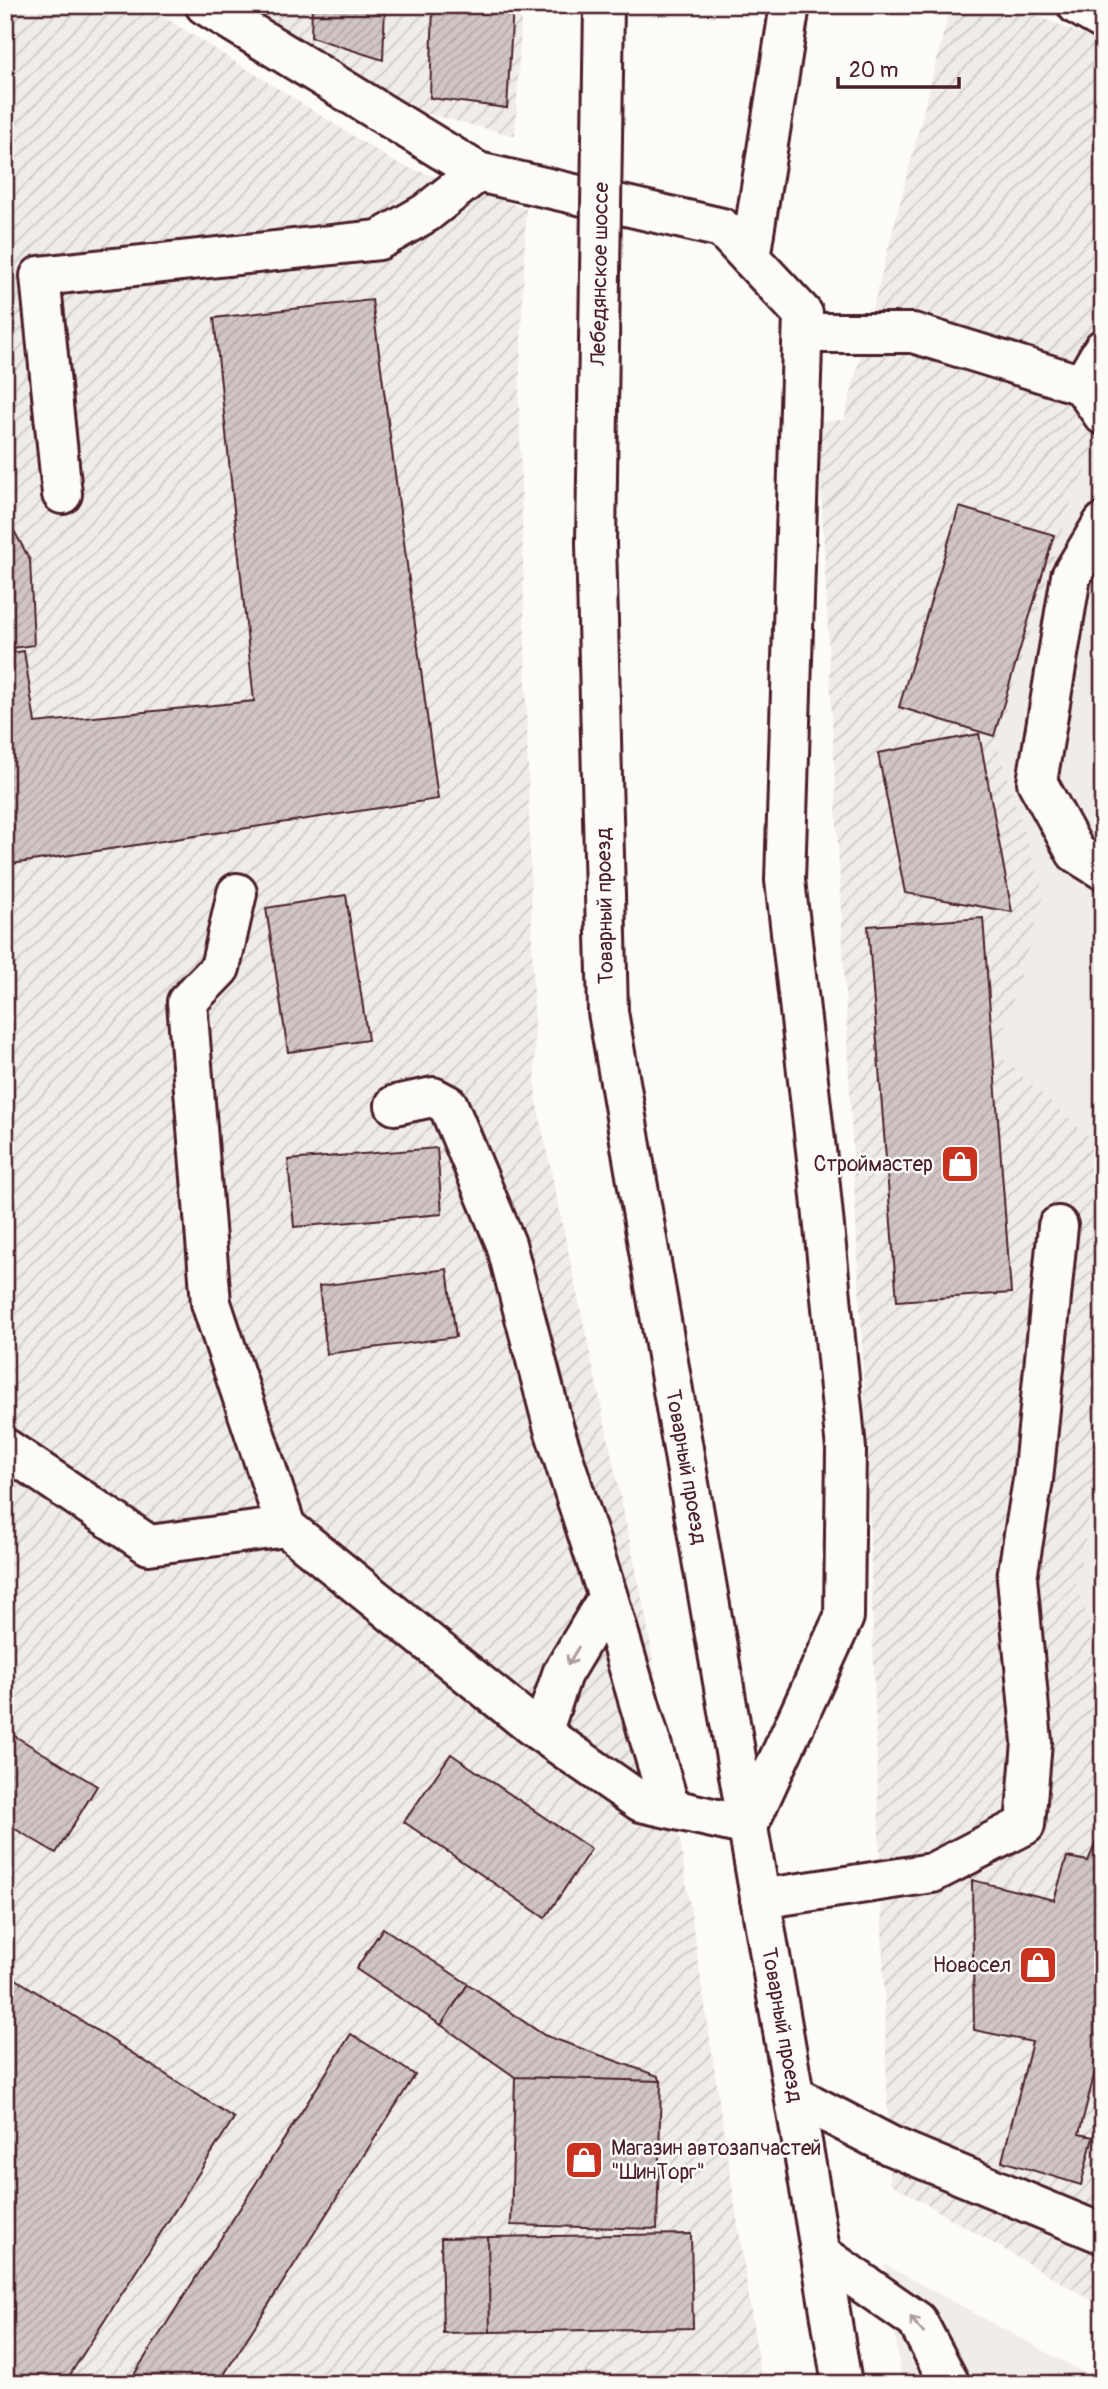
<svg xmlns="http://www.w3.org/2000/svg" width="1108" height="2389" viewBox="0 0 1108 2389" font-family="Pangolin,sans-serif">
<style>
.built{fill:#f0ece8}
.industrial{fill:url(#industrial-furrows)}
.building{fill:url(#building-hatch);stroke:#4a1f2b;stroke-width:2}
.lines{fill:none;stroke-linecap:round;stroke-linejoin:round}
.minor-casing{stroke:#4a1f2b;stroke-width:44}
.major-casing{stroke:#4a1f2b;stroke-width:44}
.minor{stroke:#fdfcf7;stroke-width:38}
.major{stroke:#fdfcf7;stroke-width:38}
.major-bridge-casing{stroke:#4a1f2b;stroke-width:44;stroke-linecap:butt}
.major-bridge{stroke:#fdfcf7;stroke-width:38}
.oneway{stroke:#ac999b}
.labels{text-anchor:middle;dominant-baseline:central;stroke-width:5;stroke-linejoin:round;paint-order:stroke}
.street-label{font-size:21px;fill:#4a1f2b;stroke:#fdfcf7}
.poi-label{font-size:21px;fill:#4a1f2b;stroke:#fdfcf7;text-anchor:end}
</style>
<defs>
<pattern id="industrial-furrows" width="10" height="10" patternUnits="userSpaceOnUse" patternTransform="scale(1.75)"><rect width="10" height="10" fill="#f0ece8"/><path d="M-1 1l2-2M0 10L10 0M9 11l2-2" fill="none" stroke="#cfcac7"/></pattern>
<pattern id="building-hatch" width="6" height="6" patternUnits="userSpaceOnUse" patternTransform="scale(1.75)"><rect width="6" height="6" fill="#d0c5c4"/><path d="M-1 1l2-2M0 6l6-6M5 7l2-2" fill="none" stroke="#b4a9a9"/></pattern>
</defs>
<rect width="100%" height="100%" fill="#fdfcf7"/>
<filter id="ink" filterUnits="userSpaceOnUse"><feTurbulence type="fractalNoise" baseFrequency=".0143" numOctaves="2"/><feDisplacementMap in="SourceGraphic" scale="14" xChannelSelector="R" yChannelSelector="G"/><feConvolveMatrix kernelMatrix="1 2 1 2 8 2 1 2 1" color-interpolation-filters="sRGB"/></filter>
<g filter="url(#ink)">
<path class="built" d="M1103,436v713l-106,-96 47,-158 -48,-155 76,-240z
M1103,1445v223l-26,-86z
M885,2265l218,118v1h-201z"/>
<path class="industrial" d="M5,5h140l251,158 130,46 -7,188 17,703 111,522 115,762h-757z
M245,5h277l-7,131 -98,-25z
M951,5h60l92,38v393l-31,64 -76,240 48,155 -47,158 106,96v296l-26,137 26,86v639l-213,-124 -22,-708 -50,-1053 26,-2z"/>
<path class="building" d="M312,5h73l-2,55 -72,-23z
M433,5h80l-6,103 -77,-10z
M372,300l66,499 -433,66v-211l19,-3 11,72 219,-22 -40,-383z
M5,461l7,66 18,33 4,85 -29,4z
M959,507l95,28 -60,201 -95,-29z
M979,734l33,178 -107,-19 -27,-140z
M346,895l22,145 -80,12 -22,-144z
M983,918l28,375 -114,8 -29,-375z
M437,1148l5,66 -148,13 -6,-67z
M447,1269l9,68 -129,17 -8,-68z
M5,1730l92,56 -41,67 -51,-30z
M451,1754l140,95 -46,69 -141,-96z
M1103,1827v226h-3l-21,81 14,3 -12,48 -79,-24 30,-119 -58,-12 -2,-150 82,20 13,-43 21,4z
M383,1928l85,56 -27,41 -85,-56z
M5,1972l229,146 -170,266h-59z
M468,1984l76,51 114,41 3,5 -146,-4 -74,-52z
M351,2034l64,41 -197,309h-90z
M515,2077l146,4 -4,148 -146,-4z
M691,2234l2,94 -203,4 -2,-95z
M488,2237l2,95 -47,1 -2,-95z"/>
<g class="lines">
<defs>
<path id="minor" d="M1077,5l26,15
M750,258l40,-253
M803,333h110l169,52 21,-36
M1082,385l21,30
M62,494l-22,-218 339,-36 47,-27 52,-41
M1103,523l-32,53 -34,206 39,71 27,17
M237,893l-17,75 -33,34 24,301 75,224
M395,1105l38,-8 15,8 58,139 48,185 54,168 62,211
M5,1448l144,97 137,-18 246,199 109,76 107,24 96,-209 2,-168 -27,-273 -34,-296 18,-566 -81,-86 -244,-56 -273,-167
M542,1733l20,-59 46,-77
M760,1899l172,-26 93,-48 7,-83 -15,-164 16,-98 25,-254
M795,2096l96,50 212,88
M821,2254l96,67 33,63"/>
<path id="major" d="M596,543l12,469 198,1153 36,219"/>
</defs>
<use href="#minor" class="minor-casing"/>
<use href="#major" class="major-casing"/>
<use href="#minor" class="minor"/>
<use href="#major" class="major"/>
<defs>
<path id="major-bridge" d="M596,543l8,-538"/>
</defs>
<use href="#major-bridge" class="major-bridge-casing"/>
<use href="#major-bridge" class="major-bridge"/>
</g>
<defs><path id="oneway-shaft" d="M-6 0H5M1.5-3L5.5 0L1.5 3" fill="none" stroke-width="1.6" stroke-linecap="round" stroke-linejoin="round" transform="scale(1.75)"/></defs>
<g class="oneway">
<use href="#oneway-shaft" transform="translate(573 1656) rotate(121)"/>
<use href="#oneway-shaft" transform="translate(917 2325) rotate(-129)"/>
</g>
</g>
<defs>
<symbol id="shop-square" viewBox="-11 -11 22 22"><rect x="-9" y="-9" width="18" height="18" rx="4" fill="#c8321e" stroke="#fdfcf7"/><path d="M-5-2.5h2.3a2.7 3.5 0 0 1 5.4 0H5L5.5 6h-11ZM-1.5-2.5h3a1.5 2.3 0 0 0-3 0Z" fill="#fff"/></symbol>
</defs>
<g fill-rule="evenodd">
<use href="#shop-square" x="938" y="1142" width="44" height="44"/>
<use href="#shop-square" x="1016" y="1943" width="44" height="44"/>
<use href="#shop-square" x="562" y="2138" width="44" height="44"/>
</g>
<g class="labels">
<g class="street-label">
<text transform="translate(600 274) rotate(-89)">Лебедянское шоссе</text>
<text transform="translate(605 906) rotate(-91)">Товарный проезд</text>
<text transform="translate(686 1467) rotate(80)">Товарный проезд</text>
<text transform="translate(782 2025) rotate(80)">Товарный проезд</text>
</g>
<g class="poi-label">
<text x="933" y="1164">Строймастер</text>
<text x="1011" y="1965">Новосел</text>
<text x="611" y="2148" text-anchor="start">Магазин автозапчастей<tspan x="611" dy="24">"ШинТорг"</tspan></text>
</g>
</g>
<rect width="1108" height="2389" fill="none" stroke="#fdfcf7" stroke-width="28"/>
<rect x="14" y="14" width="1080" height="2361" fill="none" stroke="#4a1f2b" stroke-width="2.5" filter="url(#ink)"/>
<path d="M838 77v10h121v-10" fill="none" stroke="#4a1f2b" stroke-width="3.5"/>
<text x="849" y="77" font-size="21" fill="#4a1f2b" stroke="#fdfcf7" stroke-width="5" paint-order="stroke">20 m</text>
</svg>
